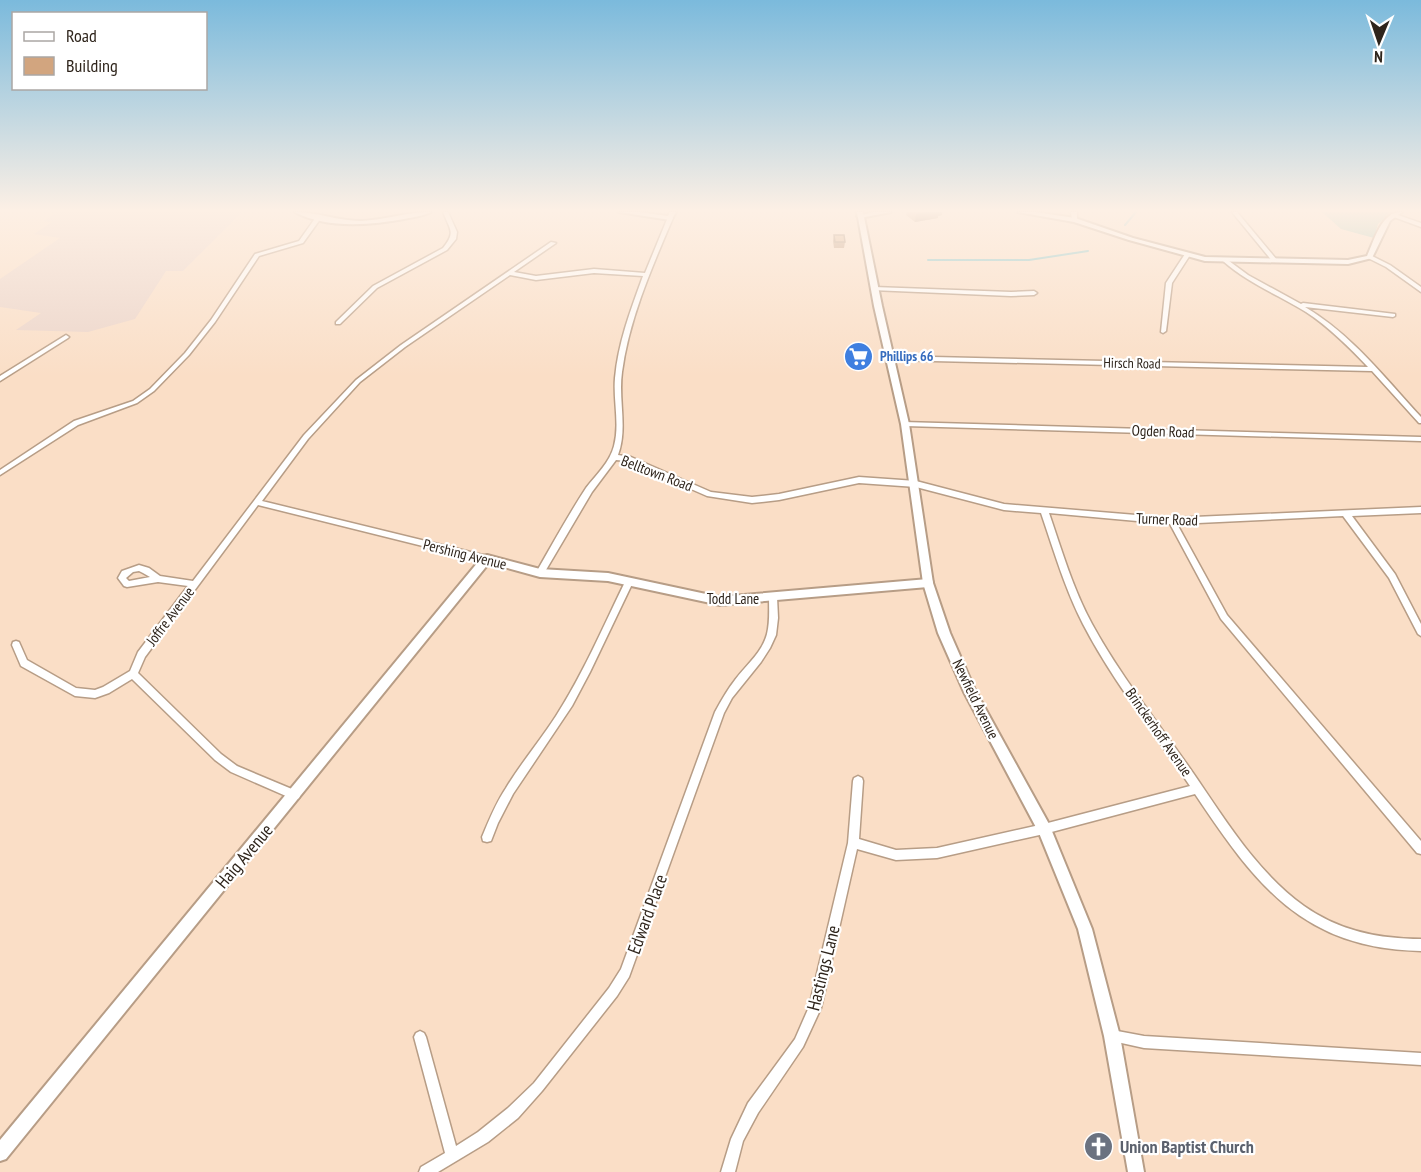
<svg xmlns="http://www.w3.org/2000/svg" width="1421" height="1172" viewBox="0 0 1421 1172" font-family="'PT Sans Narrow',sans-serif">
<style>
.education{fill:#ebd4c9}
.green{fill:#a3c9b7}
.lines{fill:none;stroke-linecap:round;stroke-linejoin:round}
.stream{stroke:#79c3c9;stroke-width:2}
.minor-casing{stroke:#b79d86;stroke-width:3}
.tertiary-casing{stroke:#b79d86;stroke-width:4}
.secondary-casing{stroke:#b79d86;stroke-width:4}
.minor{fill:#fff;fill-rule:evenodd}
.tertiary{fill:#fff;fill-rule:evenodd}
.secondary{fill:#fff;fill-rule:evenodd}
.wall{fill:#b58e6d}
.shaded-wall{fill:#937459}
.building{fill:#d2a57f;stroke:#937459;stroke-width:1.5}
.labels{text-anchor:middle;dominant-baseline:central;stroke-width:4.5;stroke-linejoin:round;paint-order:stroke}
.far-shop-label{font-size:14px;font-weight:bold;fill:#366cbe;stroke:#fff;text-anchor:start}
.far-street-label{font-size:14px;fill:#2e241b;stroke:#fff}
.street-label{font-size:15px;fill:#2e241b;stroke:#fff}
.near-street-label{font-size:18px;fill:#2e241b;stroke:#fff}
.near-worship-label{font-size:18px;font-weight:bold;fill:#5b616d;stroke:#fff;text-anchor:start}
</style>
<rect width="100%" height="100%" fill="#fadec6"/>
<path class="education" d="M58,212h184l-59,59h-17l-31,48 -47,13 -72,-2 25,-17 -41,-6v-28l60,-41 -26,-4 18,-12 -8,-1z"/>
<path class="green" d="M1322,212h70l-14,12 -4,14 -33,-9z"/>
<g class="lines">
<path class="stream" d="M1125,225l11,-13
M928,260h101l59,-9"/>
<defs>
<path id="minor" d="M443,212h5l9,20 -1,7 -9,11 -70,38 -37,36h-4v-2l37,-36 70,-38c13,-16 7,-18 0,-36z
M1071,212h6v9l-5,-1z
M1232,212h5l40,48v2h-4z
M1391,214h4l26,9v4l-30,-11z
M316,217l5,1 -18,25 -44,13 -44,66 -26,33 -35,36 -17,12 -59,22 -78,50v-5l74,-49 59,-20 17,-12 35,-36 26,-33 44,-66 44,-13z
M668,217l5,1c-21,49 -44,101 -51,154 -4,28 6,56 -4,83l13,2 80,35 41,5 27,-3 80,-17 57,4 88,23 168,14 249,-11v6l-69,3 43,58 26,50v12l-3,-2 -29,-56 -46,-62 -166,8 50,91 194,226v13l-4,-1 -196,-234 -51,-95 -121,-11c13,38 24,76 43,111 31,57 74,108 110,162 29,43 59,89 102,120 35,25 76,33 117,33v12c-118,-2 -166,-67 -226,-157l-151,40 -107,24 -41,2 -39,-11 -36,159 -18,39 -45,66 -15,28 -8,31h-14l10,-33 17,-36 47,-64 14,-32 39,-164 5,-62 1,-3 4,-2 4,2 1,3 -4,58 37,11 41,-2 107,-24 146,-38c-36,-54 -77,-104 -107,-162 -18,-35 -29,-73 -42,-111l-37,-3 -88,-23 -57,-4 -80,17 -27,3 -45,-7 -80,-35 -11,-1 -24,32 -49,83h-6l-1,-2 1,-2c16,-28 32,-57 49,-83 10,-13 24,-26 28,-42 6,-22 -1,-46 1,-68 3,-35 16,-69 28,-102l-49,-3 -58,7 -26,-5 -105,72 -45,35 -52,57 -46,62 225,55 3,1 1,2 -1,2 -3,1 -229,-57 -113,152 -7,16 83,81 16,12 62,26 1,3 -1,3 -4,2 -64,-28 -16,-12 -83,-81 -23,14 -14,5 -20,-2 -54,-30 -9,-21 1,-3 3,-1 3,1 8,18 49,28 19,2 8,-3 27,-16 8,-19 50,-66 -30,-4 -31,5 -3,-1 -6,-8 4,-7 17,-6 10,3 11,8 33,5 111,-146 52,-55 45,-35 150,-103 5,1 -42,29 22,4 58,-7 51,4zM139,571l4,2 7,4 -21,4 -3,-3 7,-6z
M1185,254l5,1 -18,28 -6,48 -3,2 -2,-1 5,-49z
M1370,255l20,10 31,22v5l-35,-25 -18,-9 -1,-1z
M1225,258l23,17 53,29 2,-1 92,11v2l-2,1 -88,-10c46,27 80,71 116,110v6h-2l-47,-52 -481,-11 -3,-2 3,-2 477,11c-19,-20 -39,-40 -62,-55 -28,-17 -58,-29 -83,-51v-2z
M874,287l137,5 23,-1 3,2 -3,2 -23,1 -139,-6v-2z
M66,335l3,2 -1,1 -68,43v-5z
M903,422l518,15v4l-516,-15h-2z
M629,579l3,1 1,2 -43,90 -18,34 -59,88 -15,29 -7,18 -4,1 -4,-1 -1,-4c7,-17 14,-34 24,-49 15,-25 34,-47 50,-72 27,-42 47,-89 69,-134l1,-2z
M773,594l3,1 1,2 1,21 -2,17 -6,13 -9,14 -29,36 -8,15 -95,264 -12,19 -75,95 -24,27 -30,24 -50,30h-19l2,-5 24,-14 -31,-116 2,-4 4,-2 4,2 2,4 30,109 22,-14 30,-24 26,-25 75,-95 12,-19 94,-257c6,-11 12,-22 20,-32 11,-15 27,-27 32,-46 3,-12 2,-25 2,-37l1,-2z
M1112,1030l32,6 277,17v12l-277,-17 -36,-8 -2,-4 2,-4z"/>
<path id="tertiary" d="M295,212c22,0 43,9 66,9 23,-1 46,-9 70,-9 -8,4 -18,5 -27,7 -33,6 -78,10 -109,-7z
M619,212h20l29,4 2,-4h6l-4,7 -2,1z
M874,212h17l-31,6 -3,-2z
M1018,212h17l40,6 58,20 72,19 143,3 19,-4c8,-17 14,-44 35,-44l-12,9 -18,37 -24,6 -143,-3 -76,-21 -55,-18z
M487,555l53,14 68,4 112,24 208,-18 4,1 1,3 -1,3 -4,1 -208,18 -112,-24 -68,-4 -51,-14 -483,596 -6,2v-21l483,-584z"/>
<path id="secondary" d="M857,212h6l19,94 27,118 24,159 17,50 25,57 74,134 43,105 28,107 24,136h-16l-24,-136 -26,-107 -39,-96 -75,-141 -26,-59 -15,-50 -22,-159 -27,-118z"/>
</defs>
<use href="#minor" class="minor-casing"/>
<use href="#tertiary" class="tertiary-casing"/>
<use href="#secondary" class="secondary-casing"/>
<use href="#minor" class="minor"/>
<use href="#tertiary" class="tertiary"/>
<use href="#secondary" class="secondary"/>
</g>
<path class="wall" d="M907,212h35v3l-4,1v2l-23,4 -9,-7z
M834,235l11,7 -1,6h-10l-1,-7z"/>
<path class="shaded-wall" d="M925,212h17v3l-4,1v2l-23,4 1,-8z"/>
<path class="building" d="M834,235h10l1,7h-10z"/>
<linearGradient id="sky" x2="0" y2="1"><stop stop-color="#7bbadc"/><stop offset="0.56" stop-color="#fdf0e5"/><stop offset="1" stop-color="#fdf0e5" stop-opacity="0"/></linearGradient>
<rect width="1421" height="376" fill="url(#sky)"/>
<defs>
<symbol id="supermarket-disc" viewBox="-11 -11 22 22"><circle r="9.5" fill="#3f7fe0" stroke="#fff"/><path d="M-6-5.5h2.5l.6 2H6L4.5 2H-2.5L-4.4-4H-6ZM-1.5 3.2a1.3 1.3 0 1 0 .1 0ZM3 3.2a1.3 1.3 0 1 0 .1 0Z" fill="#fff"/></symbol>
<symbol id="church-disc" viewBox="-11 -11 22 22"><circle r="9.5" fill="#6b7280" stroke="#fff"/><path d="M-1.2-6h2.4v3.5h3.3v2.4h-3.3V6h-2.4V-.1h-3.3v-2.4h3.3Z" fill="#fff"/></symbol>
</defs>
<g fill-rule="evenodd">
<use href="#supermarket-disc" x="842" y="340" width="33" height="33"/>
<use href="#church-disc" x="1082" y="1130" width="33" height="33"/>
</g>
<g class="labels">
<g class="far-shop-label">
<text x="880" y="356">Phillips 66</text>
</g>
<g class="far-street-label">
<text transform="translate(1132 363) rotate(1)">Hirsch Road</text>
</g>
<g class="street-label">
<text transform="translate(1163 431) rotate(2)">Ogden Road</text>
<text transform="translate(657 473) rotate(21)">Belltown Road</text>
<text transform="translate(1167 519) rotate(2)">Turner Road</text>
<text transform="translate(465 554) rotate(14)">Pershing Avenue</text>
<text x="733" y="598">Todd Lane</text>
<text transform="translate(170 616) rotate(-53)">Joffre Avenue</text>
<text transform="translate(976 699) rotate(64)">Newfield Avenue</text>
<text transform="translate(1159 732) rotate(55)">Brinckerhoff Avenue</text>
</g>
<g class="near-street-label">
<text transform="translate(244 856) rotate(-50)">Haig Avenue</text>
<text transform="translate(647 914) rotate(-70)">Edward Place</text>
<text transform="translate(823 968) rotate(-76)">Hastings Lane</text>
</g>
<g class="near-worship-label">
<text x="1120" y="1146">Union Baptist Church</text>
</g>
</g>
<rect x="12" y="12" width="195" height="78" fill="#ffffff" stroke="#aba7a4" stroke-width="1.5"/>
<rect x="24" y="32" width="30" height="9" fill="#ffffff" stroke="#aba7a4" stroke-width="1.5"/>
<text x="66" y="42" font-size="18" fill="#2e241b">Road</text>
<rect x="24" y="57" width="30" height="18" fill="#d2a57f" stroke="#aba7a4" stroke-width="1.5"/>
<text x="66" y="72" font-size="18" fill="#2e241b">Building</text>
<g transform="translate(1379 42) rotate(182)" stroke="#ffffff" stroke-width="4.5" paint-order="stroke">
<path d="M0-4.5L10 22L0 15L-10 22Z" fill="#2e241b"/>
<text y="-9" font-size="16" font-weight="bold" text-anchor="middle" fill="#2e241b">N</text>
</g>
</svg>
